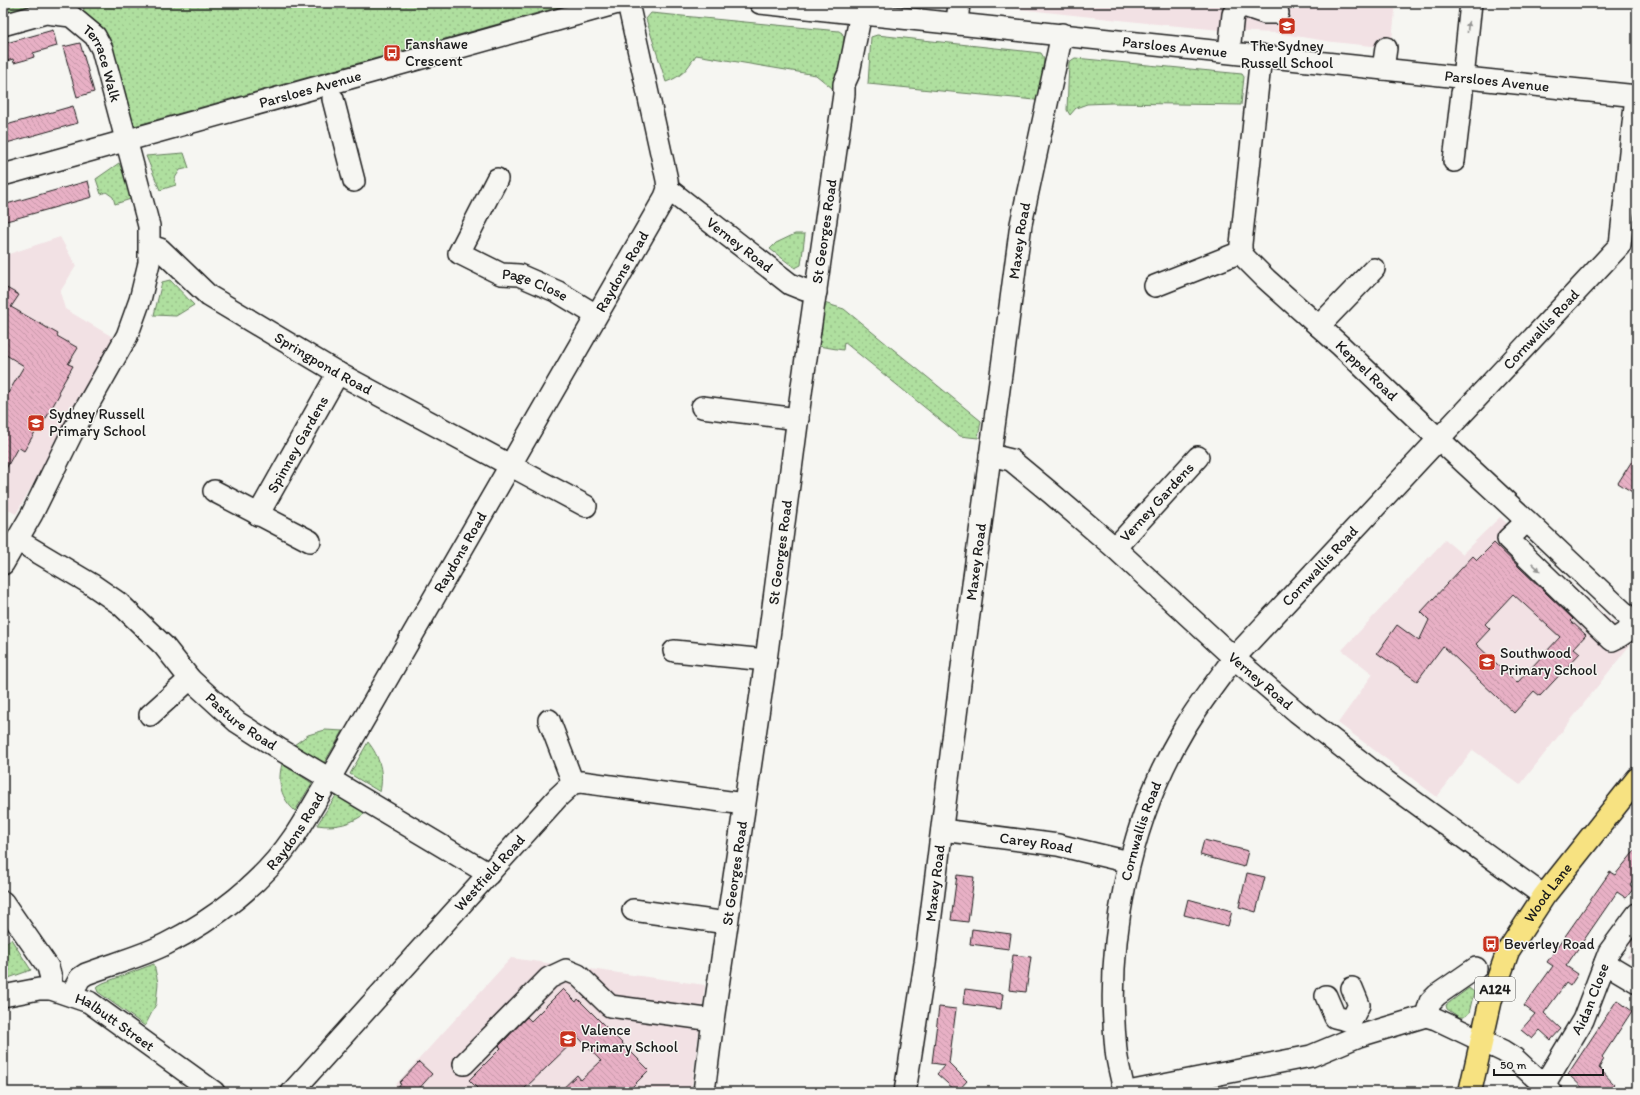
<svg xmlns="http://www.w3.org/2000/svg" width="1640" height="1095" viewBox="0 0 1640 1095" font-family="Itim,sans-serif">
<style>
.built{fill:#f2e1e4}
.industrial{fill:url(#industrial-grid)}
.grass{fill:url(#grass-dots);stroke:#667e5e}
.building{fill:url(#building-back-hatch);stroke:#1c1c1c;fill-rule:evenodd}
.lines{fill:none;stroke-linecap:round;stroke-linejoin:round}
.minor-casing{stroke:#1c1c1c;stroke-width:24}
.major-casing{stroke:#1c1c1c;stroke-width:25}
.minor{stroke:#f6f6f2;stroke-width:21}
.major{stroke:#f7e281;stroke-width:22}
.oneway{fill:#949492}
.labels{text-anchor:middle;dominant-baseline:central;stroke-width:3;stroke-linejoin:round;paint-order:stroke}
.shield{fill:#f6f6f2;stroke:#5d5d5c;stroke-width:1}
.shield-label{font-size:14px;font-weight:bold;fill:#1c1c1c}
.poi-label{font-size:15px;fill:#1c1c1c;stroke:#f6f6f2;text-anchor:start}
.street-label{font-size:15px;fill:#1c1c1c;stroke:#f6f6f2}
</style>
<defs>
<pattern id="industrial-grid" width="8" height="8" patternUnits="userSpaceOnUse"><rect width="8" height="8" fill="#f2e1e4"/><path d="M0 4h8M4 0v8" fill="none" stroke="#cfc0c3"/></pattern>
<pattern id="grass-dots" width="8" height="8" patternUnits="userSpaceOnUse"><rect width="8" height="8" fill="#afdf9f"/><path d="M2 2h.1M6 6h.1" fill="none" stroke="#96bf88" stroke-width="1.8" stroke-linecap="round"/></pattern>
<pattern id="building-back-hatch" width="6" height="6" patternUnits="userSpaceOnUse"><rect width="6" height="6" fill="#e8b0c5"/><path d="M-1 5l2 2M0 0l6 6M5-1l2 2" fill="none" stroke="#c697a9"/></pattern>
</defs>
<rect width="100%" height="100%" fill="#f6f6f2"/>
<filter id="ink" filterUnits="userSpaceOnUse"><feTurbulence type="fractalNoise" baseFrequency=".025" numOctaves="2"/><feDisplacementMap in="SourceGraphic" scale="8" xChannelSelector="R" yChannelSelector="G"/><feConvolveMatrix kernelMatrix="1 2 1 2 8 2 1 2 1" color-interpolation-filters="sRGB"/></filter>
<g filter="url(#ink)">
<path class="built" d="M962,3h434l-5,45 -58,-6 -57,-9 -45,-2 -84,-8z
M60,237l16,29 -16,26 5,17 51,30 -100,175 -13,-7v-251z
M1500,517l133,124 -113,144 -47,-35 -36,47 -99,-74 35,-49 -31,-24 103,-110 17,14z
M511,958l194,27 -14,107h-302z"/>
<path class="industrial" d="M1637,927v37l-10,-7 6,-8 -7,-7z"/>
<path class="grass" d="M3,3h58l-2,3 -56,12z
M83,3h490l-439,123 -20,-74 -8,-15 -21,-19z
M651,13l188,18 3,2 2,5 -4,57h-5l-3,-7 -16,-13 -120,-20c-9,14 -13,21 -30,27l-20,-63z
M877,35l164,18 3,5 -3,45 -6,-3 -167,-16 3,-47z
M1075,58l167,16 2,3 -3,28 -129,-2 -25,1 -11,4 -6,7 -3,-5 2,-48z
M184,153l5,15 -9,2 -5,8 1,7 -16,5 -14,-34z
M119,163l15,35 -19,6 -2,-7 -7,-5 -5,2 -5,-15z
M795,234h10l-4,31 -6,3 -25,-19 6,-6z
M170,280l24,25 -18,11 -22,-1 8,-33z
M824,303l20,6 137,112 -3,17 -18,-2 -116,-94 -1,8 -25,-4z
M325,730l18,1 -19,32 -30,-18 14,-10z
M368,742c12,15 16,31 12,50l-30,-18z
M282,764l30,19 -17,28c-14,-13 -18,-28 -13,-47z
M337,794l30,18c-15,12 -31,16 -50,13z
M11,939l20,31 -28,10v-35z
M154,964l4,19 -2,21 -11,22 -47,-34 -2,-5 7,-4z
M1469,988l5,4 -5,21 -5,4h-5l-12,-8 -1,-4z"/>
<path class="building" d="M53,30l4,16 -24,7 1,4 -9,3 -11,3 -1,-4 -10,3v-18z
M80,43l14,49 -17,5 -14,-50z
M73,106l5,17 -75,21v-18z
M88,181l4,16 -89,25v-17z
M3,286l16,9 -8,12 47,27 -1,2 21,12 -10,16 5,2 -15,26 2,1 -20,36 -2,-2 -14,24 -6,-4 -15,27v-72l21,-36 -21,-13z
M1637,453v42l-19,-12z
M1494,543l79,76 -2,2 15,14 -12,13 6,5 -40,43 -6,-5 -20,22 -71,-67 -26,35 -40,-28 20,-28 22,16 10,-21 -8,-8 52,-56 4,4zM1513,594l47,43 -43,46 -41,-39 14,-15 -5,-5z
M1204,840l44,11 -4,16 -44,-12z
M1637,848v28l-7,9 4,3 -8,10 -9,-6 -51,74 12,8 -8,12 -4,-3 -22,30 17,16 -10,11 -11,-10 -8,9 -11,-9 14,-16 -11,-8 29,-40 -6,-4 63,-90 5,3z
M1247,873l18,4 -9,35 -17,-5z
M957,875l17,2 -6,45 -17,-2z
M1188,899l44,12 -4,15 -44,-11z
M972,929l39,5 -2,15 -39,-5z
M1013,955l18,2 -5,35 -17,-2z
M563,989l13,13 2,-3 71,71 -22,22h-68l18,-17 4,5 20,-19 -23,-24 -57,55h-40l-12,-12 32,-32 -2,-2 28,-29 4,4z
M965,989l38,5 -2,15 -38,-5z
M1617,1000l15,11 -30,46 2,2 -5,9 15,16 -7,8h-20l-19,-18z
M939,1007l17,2 -7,54 18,18 -10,11 -20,-18 8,-9 -13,-2z
M419,1062l13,12 -16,18h-21l6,-8 -2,-1z"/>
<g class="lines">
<defs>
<g id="minor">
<path id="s1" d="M760,3l877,93"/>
<path d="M957,23l2,-20"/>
<path id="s2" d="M3,25l43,-12 25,3 24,20 7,13 47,177v37l-9,37 -13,36 -55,97 -40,81 -29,50"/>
<path d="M1229,52l4,-38 7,-7h7l18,6h13"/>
<path id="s3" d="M1261,55l-20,189v8l5,7 20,20 75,67 74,71 112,104 110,104"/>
<path d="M1383,69l3,-21"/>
<path d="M1463,78l8,-75"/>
<path d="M333,99l21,82"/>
<path d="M1454,161l8,-68"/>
<path id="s4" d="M3,175l615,-172"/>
<path id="s5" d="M497,179l-38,74 42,21 18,1 39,17 38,23"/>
<path id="s6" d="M668,189l122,95 15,6 11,2"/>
<path id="s7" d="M150,246l10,3 49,47 129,77 248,133"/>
<path d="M1155,286l86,-34"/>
<path d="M1319,326l55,-57"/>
<path d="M702,407l96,12"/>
<path id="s8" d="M990,455l21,5 41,34 63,54 119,110 63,54 90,70 157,114"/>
<path d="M214,491l96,50"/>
<path id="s9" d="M258,515l80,-142"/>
<path d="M1527,521l-19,18 104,101 8,-4 16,-11"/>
<path id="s10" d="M17,540l74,44 29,20 44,42 26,33 47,43 44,28 208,124"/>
<path id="s11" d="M1115,548l83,-91"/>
<path d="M674,651l92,9"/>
<path d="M150,715l40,-36"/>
<path d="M549,720l24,63"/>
<path id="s12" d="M942,830l116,15 71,17"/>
<path d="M3,902l45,65 3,11v11"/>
<path d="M633,910l94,13"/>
<path d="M1605,963l32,19"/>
<path id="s13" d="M71,995l9,-17 6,-4c26,-10 54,-17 80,-30 48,-24 96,-61 127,-106 13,-19 24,-40 37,-60l335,-581 3,-8 -1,-9 -39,-177"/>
<path id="s14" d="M3,996l36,-7h12l38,13 125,90"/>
<path d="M1326,996l9,21 16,4 8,-16 -7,-17"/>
<path d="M1426,1016l4,-14 7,-7 39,-27"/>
<path d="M464,1064l85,-86 17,-8 12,5 32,31 103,14"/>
<path id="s15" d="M1544,1085l39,-65 26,-68 28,-38"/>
<path id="s16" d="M292,1092l266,-295 15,-14 8,-1 163,22"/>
<path id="s17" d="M704,1092l9,-72 53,-360 36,-274 42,-292v-10l5,-11 12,-60"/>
<path id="s18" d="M905,1092l20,-129 37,-296 59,-443 41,-190"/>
<path id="s19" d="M1124,1092c-2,-14 -7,-28 -8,-42 -11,-107 12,-227 68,-321 15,-25 33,-48 50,-71l386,-413 16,-149"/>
<path d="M1128,1092l183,-36 48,-20 67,-20 10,3 67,32 11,7 37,34"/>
</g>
<g id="major">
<path id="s20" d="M1470,1092l21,-93 17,-48 36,-55 93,-117"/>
</g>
</defs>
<use href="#minor" class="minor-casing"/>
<use href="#major" class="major-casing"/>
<use href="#minor" class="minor"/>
<use href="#major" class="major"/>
</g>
<defs><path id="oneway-solid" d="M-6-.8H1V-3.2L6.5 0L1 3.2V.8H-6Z"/></defs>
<g class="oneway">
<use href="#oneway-solid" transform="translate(1468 27) rotate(-84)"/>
<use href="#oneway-solid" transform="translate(1536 567) rotate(44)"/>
</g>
</g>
<defs>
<symbol id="school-square" viewBox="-11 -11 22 22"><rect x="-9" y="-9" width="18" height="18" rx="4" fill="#c8321e" stroke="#f6f6f2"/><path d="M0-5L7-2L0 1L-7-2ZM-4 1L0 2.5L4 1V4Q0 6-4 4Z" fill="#fff"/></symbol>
<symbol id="bus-square" viewBox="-11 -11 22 22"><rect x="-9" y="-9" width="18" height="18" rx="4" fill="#c8321e" stroke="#f6f6f2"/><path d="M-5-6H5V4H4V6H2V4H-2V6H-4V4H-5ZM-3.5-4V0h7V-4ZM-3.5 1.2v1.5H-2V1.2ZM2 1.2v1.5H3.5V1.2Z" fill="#fff"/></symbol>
</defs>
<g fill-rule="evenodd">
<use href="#school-square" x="1277" y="16" width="20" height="20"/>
<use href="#bus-square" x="382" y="43" width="20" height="20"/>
<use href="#school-square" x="26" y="413" width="20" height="20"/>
<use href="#school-square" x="1477" y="652" width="20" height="20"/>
<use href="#bus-square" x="1481" y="934" width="20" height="20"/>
<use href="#school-square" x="558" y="1029" width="20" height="20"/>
</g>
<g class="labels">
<rect class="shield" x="1475" y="977" width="40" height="24" rx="3"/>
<g class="shield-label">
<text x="1495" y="989">A124</text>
</g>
<g class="poi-label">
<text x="405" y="44">Fanshawe<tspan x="405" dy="17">Crescent</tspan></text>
<text x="1287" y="46" text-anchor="middle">The Sydney<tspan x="1287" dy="17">Russell School</tspan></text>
<text x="49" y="414">Sydney Russell<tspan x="49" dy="17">Primary School</tspan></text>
<text x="1500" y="653">Southwood<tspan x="1500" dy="17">Primary School</tspan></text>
<text x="1504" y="944">Beverley Road</text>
<text x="581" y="1030">Valence<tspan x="581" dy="17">Primary School</tspan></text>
</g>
<g class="street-label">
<text stroke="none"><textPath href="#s1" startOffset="417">Parsloes Avenue</textPath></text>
<text stroke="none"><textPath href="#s2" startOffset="129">Terrace Walk</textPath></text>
<text stroke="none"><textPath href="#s1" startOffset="741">Parsloes Avenue</textPath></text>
<text stroke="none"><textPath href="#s4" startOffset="319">Parsloes Avenue</textPath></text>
<text stroke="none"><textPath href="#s17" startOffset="869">St Georges Road</textPath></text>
<text stroke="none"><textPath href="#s18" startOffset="859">Maxey Road</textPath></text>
<text stroke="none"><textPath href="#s6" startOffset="91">Verney Road</textPath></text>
<text stroke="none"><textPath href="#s13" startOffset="934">Raydons Road</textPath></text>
<text stroke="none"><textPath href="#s5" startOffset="166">Page Close</textPath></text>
<text stroke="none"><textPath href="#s19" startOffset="913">Cornwallis Road</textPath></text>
<text stroke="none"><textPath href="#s7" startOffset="211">Springpond Road</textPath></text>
<text stroke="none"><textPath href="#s3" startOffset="371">Keppel Road</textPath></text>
<text stroke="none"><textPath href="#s9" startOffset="81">Spinney Gardens</textPath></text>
<text stroke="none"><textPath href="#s11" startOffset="62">Verney Gardens</textPath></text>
<text stroke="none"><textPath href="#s13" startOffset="610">Raydons Road</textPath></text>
<text stroke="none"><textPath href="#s17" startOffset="545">St Georges Road</textPath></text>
<text stroke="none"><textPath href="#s18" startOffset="535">Maxey Road</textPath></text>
<text stroke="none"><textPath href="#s19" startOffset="589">Cornwallis Road</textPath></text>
<text stroke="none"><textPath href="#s8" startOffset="355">Verney Road</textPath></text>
<text stroke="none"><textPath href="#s10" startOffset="291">Pasture Road</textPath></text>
<text stroke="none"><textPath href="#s13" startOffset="286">Raydons Road</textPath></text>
<text stroke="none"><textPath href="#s19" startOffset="265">Cornwallis Road</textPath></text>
<text stroke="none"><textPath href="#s12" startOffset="95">Carey Road</textPath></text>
<text stroke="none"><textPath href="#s16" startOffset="295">Westfield Road</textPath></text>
<text stroke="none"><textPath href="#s17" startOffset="221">St Georges Road</textPath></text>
<text stroke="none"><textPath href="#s18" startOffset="211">Maxey Road</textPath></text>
<text stroke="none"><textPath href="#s20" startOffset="217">Wood Lane</textPath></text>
<text stroke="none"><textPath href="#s15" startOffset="98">Aidan Close</textPath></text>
<text stroke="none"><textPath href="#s14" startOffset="121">Halbutt Street</textPath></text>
</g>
</g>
<rect width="1640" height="1095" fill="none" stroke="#f6f6f2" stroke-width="16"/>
<rect x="8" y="8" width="1624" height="1079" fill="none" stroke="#1c1c1c" stroke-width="1.5" filter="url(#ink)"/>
<path d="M1494 1069v6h109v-6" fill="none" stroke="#1c1c1c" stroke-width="2"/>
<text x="1500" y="1069" font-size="12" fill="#1c1c1c" stroke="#f6f6f2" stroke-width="3" paint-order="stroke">50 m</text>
</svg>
